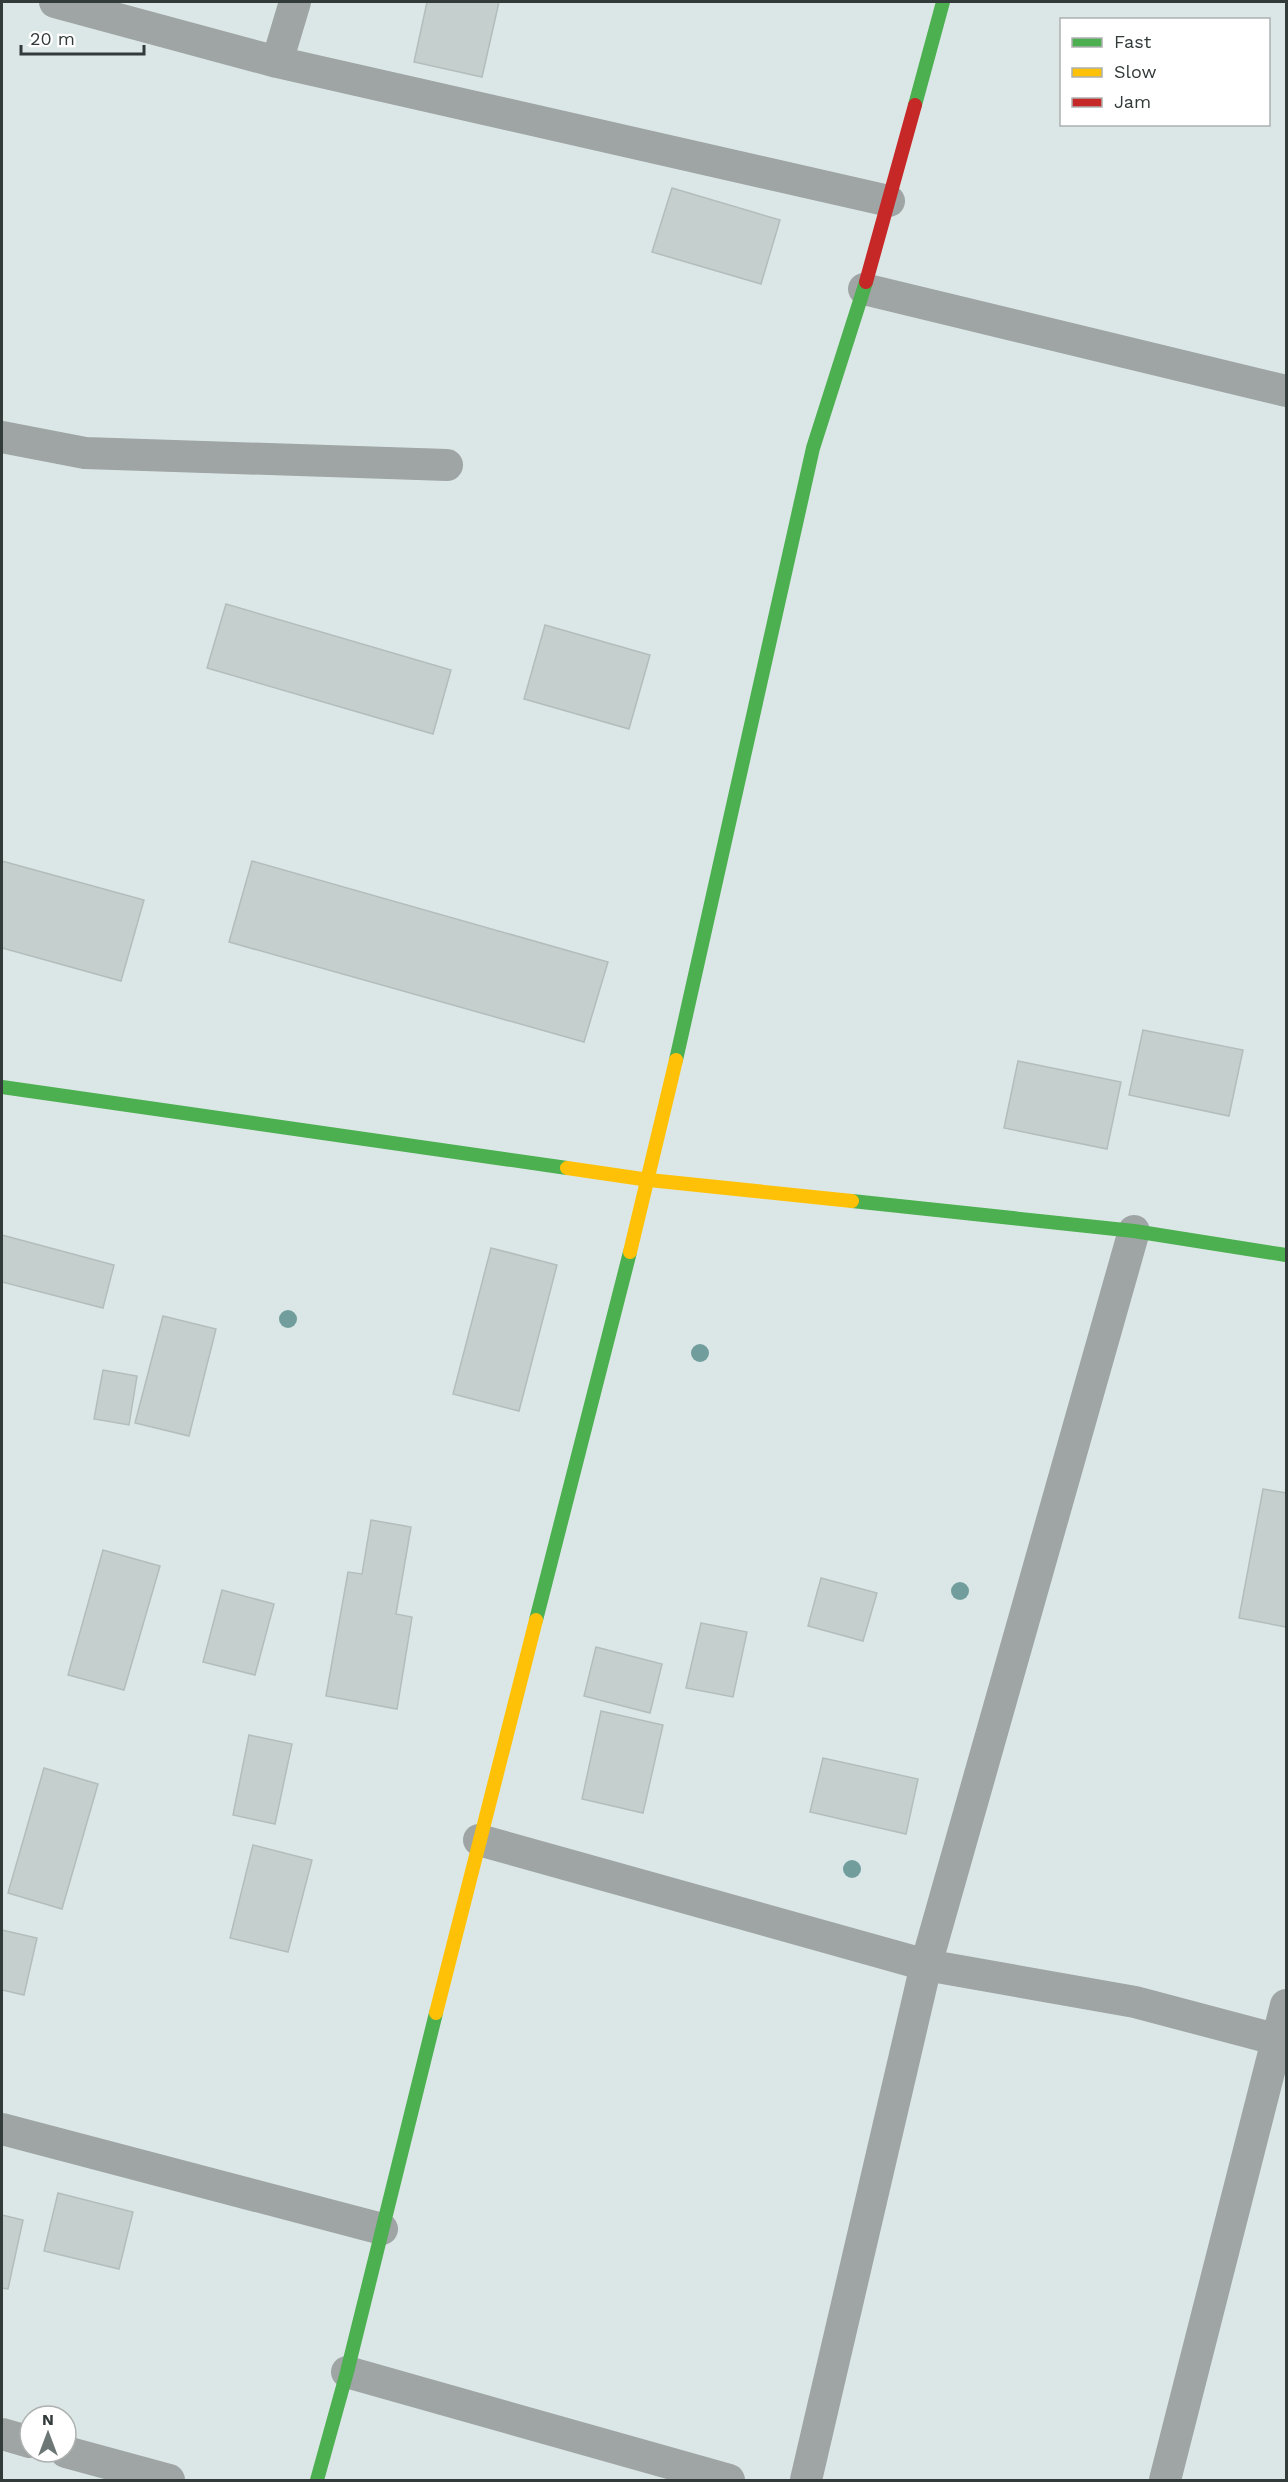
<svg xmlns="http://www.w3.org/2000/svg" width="1288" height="2482" viewBox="0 0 1288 2482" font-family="'Work Sans',sans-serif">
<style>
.building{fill:#c5cfce;stroke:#b3bdbc;stroke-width:1.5}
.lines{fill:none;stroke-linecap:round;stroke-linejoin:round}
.street{stroke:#9fa4a4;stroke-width:32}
.fast{stroke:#4caf50;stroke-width:14}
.slow{stroke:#ffc107;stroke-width:14}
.jam{stroke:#c62828;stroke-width:14}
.tree{fill:#719e9d}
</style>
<rect width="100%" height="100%" fill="#dbe7e6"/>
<path class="building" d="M427,2h72l-17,75 -68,-15z
M672,188l108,32 -19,64 -109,-32z
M226,604l225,66 -18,64 -226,-66z
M545,625l105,30 -21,74 -105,-30z
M2,861l142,39 -23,81 -119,-33z
M252,861l356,101 -24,80 -355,-100z
M1143,1030l100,20 -14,66 -100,-21z
M1018,1061l103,21 -14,67 -103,-21z
M2,1235l112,30 -11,43 -101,-26z
M491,1248l66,17 -38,146 -66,-17z
M163,1316l53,13 -27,107 -54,-13z
M103,1370l34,6 -8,49 -35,-6z
M1263,1489l23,4v134l-47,-9z
M371,1520l40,7 -15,87 16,3 -15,92 -71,-13 22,-124 14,2z
M103,1550l57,16 -36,124 -56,-15z
M821,1578l56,15 -14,48 -55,-15z
M222,1590l52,14 -19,71 -52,-13z
M701,1623l46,9 -14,65 -47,-9z
M596,1647l66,17 -12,49 -66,-17z
M601,1711l62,14 -20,88 -61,-14z
M249,1735l43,9 -17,80 -42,-9z
M823,1758l95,21 -12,55 -96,-22z
M44,1768l54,16 -36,125 -54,-16z
M253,1845l59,15 -24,92 -58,-14z
M2,1930l35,8 -13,57 -22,-5z
M58,2193l75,19 -14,57 -75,-18z
M2,2215l21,5 -15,69 -6,-1z"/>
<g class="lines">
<path class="street" d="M55,2l222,60 612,139
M277,62l18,-60
M864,289l422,102
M2,437l83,16 362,12
M479,1840l447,125 209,37 151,40
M2,2129l380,100
M347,2372l382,108
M2,2434l28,8
M66,2452l103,28
M806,2480l120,-515 208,-734
M1165,2480l121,-475"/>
<path class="fast" d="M915,105l28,-103
M676,1060l137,-612 53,-166
M2,1087l565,81
M852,1201l282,30 152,24
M536,1620l94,-368
M317,2480l30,-108 89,-359"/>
<path class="slow" d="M567,1168l82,12 203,21
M630,1252l46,-192
M436,2013l100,-393"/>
<path class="jam" d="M866,282l49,-177"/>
</g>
<g class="tree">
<circle cx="288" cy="1319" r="9"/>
<circle cx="700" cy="1353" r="9"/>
<circle cx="960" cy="1591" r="9"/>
<circle cx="852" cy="1869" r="9"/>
</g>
<rect width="1288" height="2482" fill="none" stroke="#323b3a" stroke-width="6"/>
<rect x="1060" y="18" width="210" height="108" fill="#ffffff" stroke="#adb1b0" stroke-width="1.5"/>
<rect x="1072" y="38" width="30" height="9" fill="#4caf50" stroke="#adb1b0" stroke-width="1.5"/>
<text x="1114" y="48" font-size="18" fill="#323b3a">Fast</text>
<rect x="1072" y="68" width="30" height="9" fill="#ffc107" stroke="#adb1b0" stroke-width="1.5"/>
<text x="1114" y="78" font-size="18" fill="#323b3a">Slow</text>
<rect x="1072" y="98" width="30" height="9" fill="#c62828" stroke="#adb1b0" stroke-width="1.5"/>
<text x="1114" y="108" font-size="18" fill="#323b3a">Jam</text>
<g transform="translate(48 2434)"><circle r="28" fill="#ffffff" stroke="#adb1b0" stroke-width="1.5"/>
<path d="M0-4.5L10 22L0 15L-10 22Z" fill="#6d7776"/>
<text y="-9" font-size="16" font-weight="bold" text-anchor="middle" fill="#323b3a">N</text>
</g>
<path d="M21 45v9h123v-9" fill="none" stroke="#323b3a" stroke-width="3"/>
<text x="30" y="45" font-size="18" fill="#323b3a" stroke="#ffffff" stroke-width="4.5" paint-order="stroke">20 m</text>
</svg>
